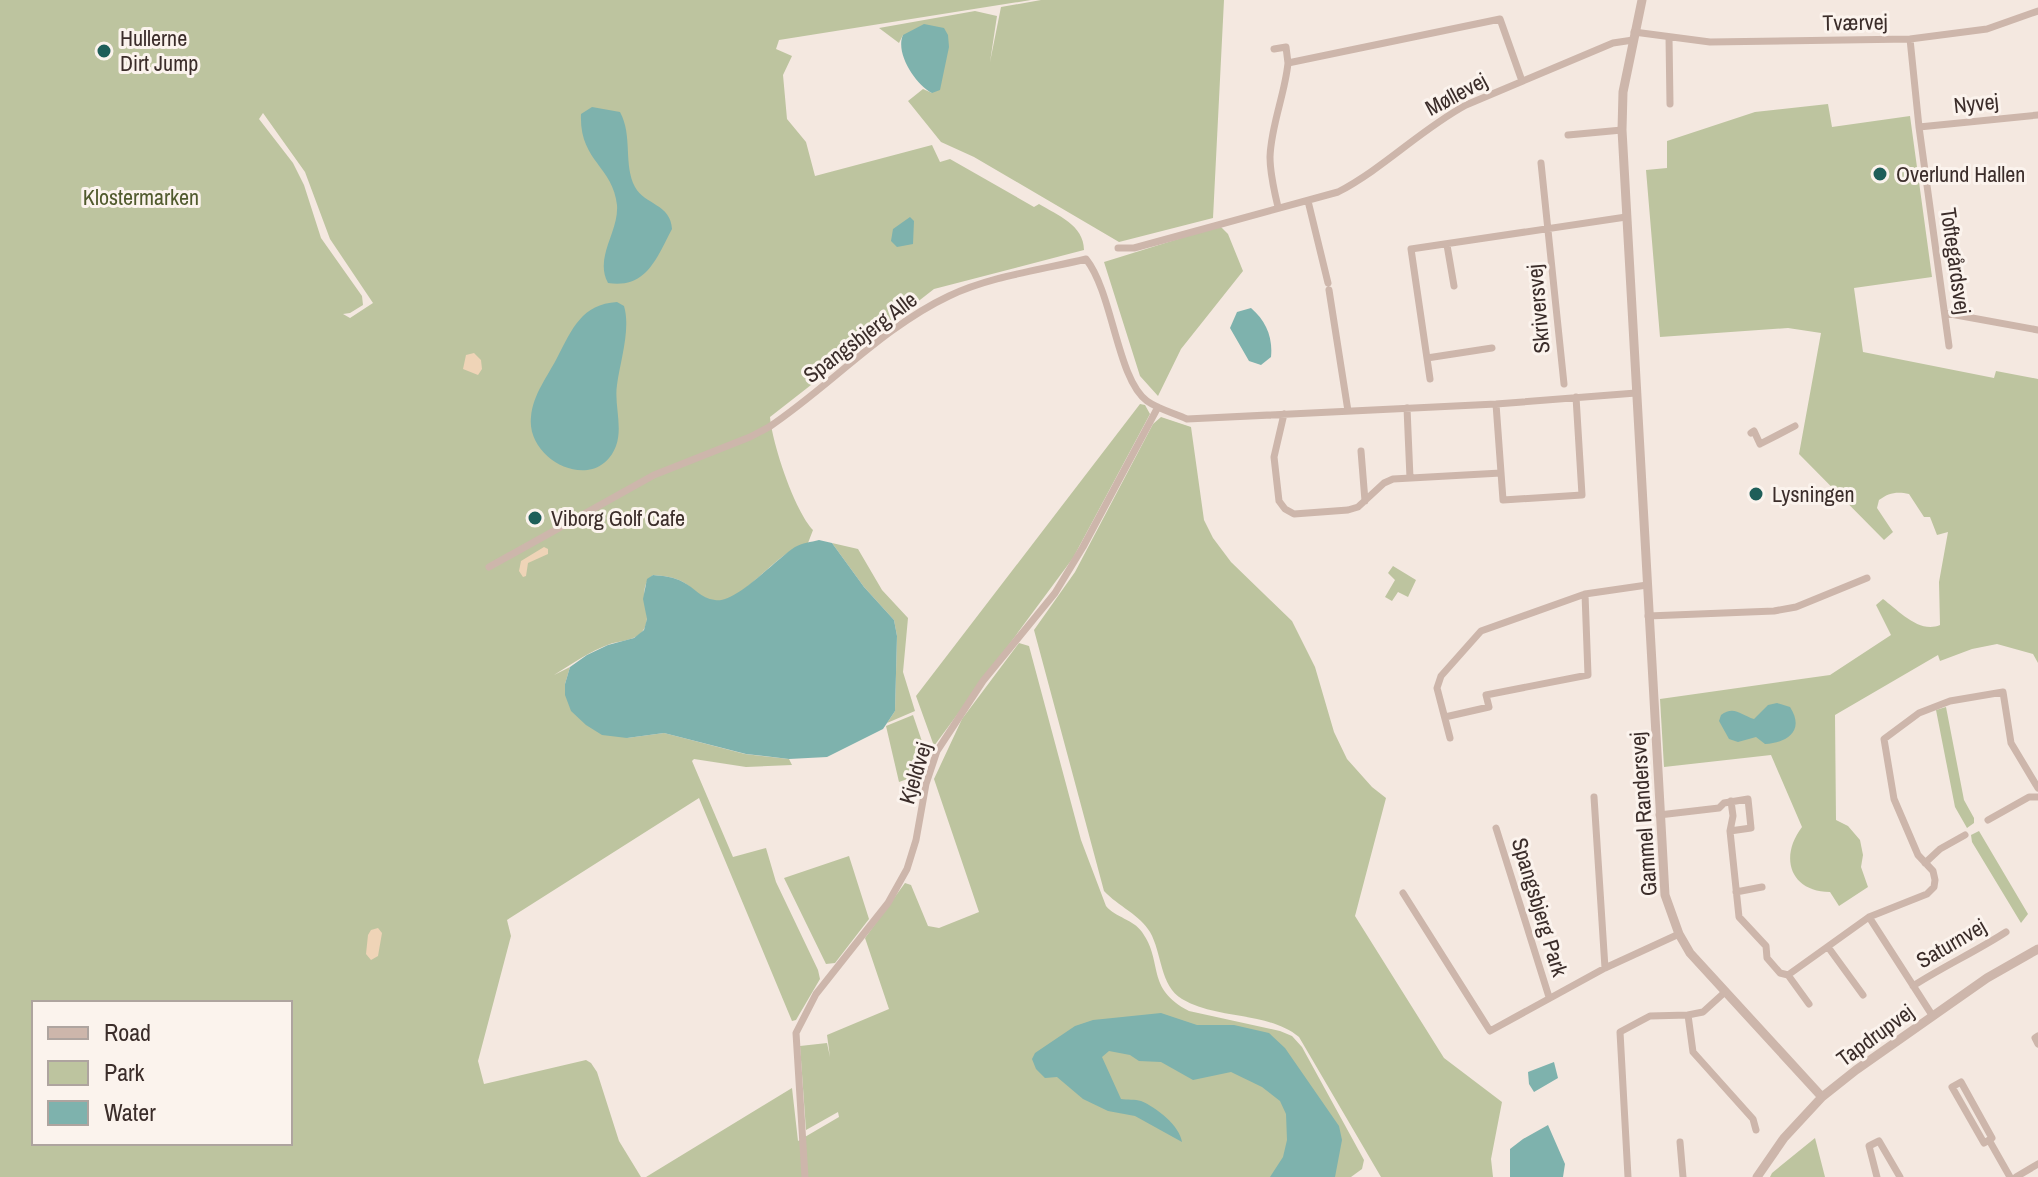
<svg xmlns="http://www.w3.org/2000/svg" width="2038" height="1177" viewBox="0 0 2038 1177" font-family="'Archivo Narrow',sans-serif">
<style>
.green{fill:#bdc49f;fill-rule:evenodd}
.sand{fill:#efd4b7}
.water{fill:#7eb2ad}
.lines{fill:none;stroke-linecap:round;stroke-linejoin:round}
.minor{stroke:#cdb6ab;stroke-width:7}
.tertiary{stroke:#cdb6ab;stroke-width:9}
.poi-dot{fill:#1e5e59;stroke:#fbf3ed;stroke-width:3}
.labels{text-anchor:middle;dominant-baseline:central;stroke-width:6;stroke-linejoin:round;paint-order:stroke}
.street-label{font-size:22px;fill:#3b2d2a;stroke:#fbf3ed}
.poi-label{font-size:22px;fill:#3b2d2a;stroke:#fbf3ed;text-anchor:start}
.park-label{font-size:22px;fill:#505a2d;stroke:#fbf3ed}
</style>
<rect width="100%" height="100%" fill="#f4e8e0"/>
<path class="green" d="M0,0h1031l-252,40 -3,9 16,7 -9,19 4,44 19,23 9,34 117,-31 8,17 10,-3 84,48 5,-3c18,11 45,21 45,46l-150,39 -164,128c2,26 25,95 43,113l-5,13c-32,7 -66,62 -93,58 -15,-2 -20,-12 -32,-19 -9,-5 -19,-6 -30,-7 -19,15 1,37 -9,54 -7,12 -22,11 -34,15 -20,7 -38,20 -56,31l16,-8 -5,17 62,54 37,-5 81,21 44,5 3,6 -46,2 -52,-8 -2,2 41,96 33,-9 10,34 42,88 2,9 -24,41 -4,1 -93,-223 -192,122 4,16 -33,125 6,23 102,-24 5,3 6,9 22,69 22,36h-641zM263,113l42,59 25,67 43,64 -23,15 -7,-4 7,-1 13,-8 -1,-9 -41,-58 -17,-53 -11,-22 -34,-44zM34,1003h256v140h-256z
M1041,0h183l-11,218 -94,24 -145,-85 -33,-15 -33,-41 15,-12 9,4 -29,-58 -4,8 -20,-15 96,-17 22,5 -7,46 11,-55z
M1828,104l4,23 78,-11 22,161 -78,11 9,64 131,26 2,-7 42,8v284l-5,-9 -36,-10 -25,5 -32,12 -2,-6 -103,60 1,105 12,6 12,14 3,15 -2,12 7,20 -29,19 -9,-14c-40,0 -51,-35 -28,-65l-31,-72 -107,12 -4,-68 170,-24 61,-40 -15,-30 7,-6c15,11 36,35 57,26l-1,-43 9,-50 -11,3 -7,-18h-6l-15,-23c-12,-3 -21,-1 -30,6l-2,8 16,24 -9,8 -85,-86 22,-121 -33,-5 -128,9 -14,-167 21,-2v-27l88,-29z
M1220,226l8,8 15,37 -62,78 -23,47 -18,-20 -36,-114z
M1140,404l5,1 5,9 -77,144 -139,188 -18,-50z
M1161,417l30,10 13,93 9,18 18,24 61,59 23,46 19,65 13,27 25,28 14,11 -31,118 89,142 58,44 -11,57 2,18h-112l-82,-140c-32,-26 -81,-17 -117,-38 -22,-13 -20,-46 -32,-67 -10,-17 -32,-26 -46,-41l-70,-261 41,-58 78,-148z
M832,543l26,6 24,41 26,28 -5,54 12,39 -28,12 8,-12 2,-75 -3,-16 -30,-33z
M1393,566l23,14 -8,17 -10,-5 -6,9 -7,-4 10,-17 -7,-7z
M1019,643l10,3 52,194 25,66c10,12 27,13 36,26 22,31 3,56 47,79l91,20 12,5 10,11 62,113 -2,9 -11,8h-705l146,-89 6,53 41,-24 -1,-5 -32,18 -6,-84 27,-3 3,14 -3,-22 62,-26 -24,-71 40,-55 6,2 17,41 11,2 40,-16 -45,-133 28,-60z
M1946,707l18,93 10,18v5l-7,5 -12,-21 -19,-97z
M913,715l15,44 -4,14 -25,9 -13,-56z
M1979,831l49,83 -7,9 -49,-81 -1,-7z
M849,856l20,63 -34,44 -9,1 -42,-86z
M1815,1138l10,39h-55l2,-4z"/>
<path class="sand" d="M474,353l7,7 1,9 -4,6 -15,-6 3,-14z
M544,547l4,2v5l-20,9 -2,13 -3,1 -4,-6 2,-10z
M378,928l4,5 -4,23 -7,4 -5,-6 2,-19 3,-5z"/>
<path class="water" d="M924,24l20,4 4,7 1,12 -9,43 -8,3c-17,-9 -37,-40 -29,-58z
M592,107l28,5c13,24 3,52 15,75 10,18 36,17 37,42 -15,28 -25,60 -64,54 -14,-26 11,-51 9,-78 -4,-39 -38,-44 -36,-91z
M910,217l4,4 -1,23 -16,3 -6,-6 2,-12z
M617,302l7,4c7,23 -4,56 -7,79 -3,19 6,42 -1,61 -19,49 -90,16 -85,-29 2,-23 17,-41 27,-61 14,-27 24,-52 59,-54z
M1251,308c15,13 22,29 20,49l-10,8 -12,-4 -19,-33 7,-16z
M819,540l13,3 32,44 30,33 3,16 -2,75 -12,18 -56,28 -38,2 -43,-5 -82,-21 -37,5 -25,-3 -16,-10 -15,-14 -6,-16v-11l5,-17 17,-12 21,-10 26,-7 10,-8 3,-11 -4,-20 4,-20 6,-4c11,1 21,2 30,7 12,6 17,16 32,18 20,4 60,-40 80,-53 7,-4 16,-5 24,-7z
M1777,703l13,4c15,23 -2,36 -25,37l-9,-7 -18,5 -9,-3 -10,-18 2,-6c13,-10 20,0 33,4l14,-14z
M1161,1013l36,12h37l35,8 16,15 54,78 3,14 -7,37h-65l13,-20 4,-17 -1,-26 -6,-13 -18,-14 -31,-15 -38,8 -32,-18 -22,-1 -9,-6 -21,-4 -7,6 19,42c6,1 14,0 20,2 15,6 39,25 41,41l-47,-26 -27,-5 -25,-12 -26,-22 -12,1 -9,-9 -4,-10 3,-6 40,-27 18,-6z
M1554,1062l4,16 -24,14 -5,-8 -1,-12z
M1548,1125l17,39 -2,13h-53v-28l13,-10z"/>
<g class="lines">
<path class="minor" d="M1634,32l76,10 200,-3 77,-10 51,-18
M1669,37l1,67
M1910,39l9,88 30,219
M1274,49l12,-2 2,16
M1919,127l119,-12
M1568,135l54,-5
M1541,163l23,221
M1308,201l20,82
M1278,207c-4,-17 -8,-33 -8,-50 1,-32 15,-63 18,-94l212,-44 22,62
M1447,245l7,41
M1118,248h16l204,-56c46,-24 82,-62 128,-87l147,-62 20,-3
M1329,290l19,121
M1945,313l93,17
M1427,358l65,-10
M1430,379l-19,-130 215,-32
M1496,404l7,96 79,-5 -6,-98
M1407,408l3,70
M1284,414l-10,43 5,44 6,8 9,5 54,-4 10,-3 26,-24 9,-4 108,-6
M1751,433l3,-2 6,13 35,-18
M1361,451l4,50
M489,567l165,-92 96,-38 19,-10c60,-40 114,-100 180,-131 42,-20 92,-26 137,-37 27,34 31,120 61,142 11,8 27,12 40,18l309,-15 140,-11
M1648,616l126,-5 22,-4 71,-29
M1445,717l44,-10 -3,-12 102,-20 -3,-81
M1450,738l-13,-50 4,-12 40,-45 104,-37 62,-9
M1594,797l11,171
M1731,801l2,15 -3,15 9,86 27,29 1,12 13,15 8,2 21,29
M1659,815l60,-7 5,-5 24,-4 3,29 -21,3
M1988,820l41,-23h9
M1496,828l53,169
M1925,863l15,-14 25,-14
M1736,892l26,-5
M1403,893l87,138 115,-63 74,-34
M1869,917l63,98
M1828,947l35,48
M1788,975l81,-58 58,-23 7,-7 1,-7 -2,-9 -15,-16 -24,-56 -10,-60 35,-26 31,-12 53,-9 8,51 27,45
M1913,986c31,-20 62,-34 93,-54
M1725,992l-22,20 -15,3 5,37 60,67 3,11
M2038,1036l-3,2 3,6
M1989,1140l-5,3 -32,-56 9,-5 31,56 -3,2 21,37
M1680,1142l3,35
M805,1177l-9,-144 20,-39 72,-91 19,-34 9,-29 10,-56 11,-33 46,-70 72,-88 28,-46 75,-140
M1628,1177l-8,-145 30,-16 38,-1
M1877,1177l-8,-31 10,-5 21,36
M2016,1177l22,-13"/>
<path class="tertiary" d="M1642,0l-19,92 -1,38 43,765 14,39 11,19 132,144
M1757,1177l27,-39 38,-41 34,-27 131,-92 51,-29"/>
</g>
<g class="poi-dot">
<circle cx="104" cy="51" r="8"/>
<circle cx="1880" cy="174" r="8"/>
<circle cx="1756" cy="494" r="8"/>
<circle cx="535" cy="518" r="8"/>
</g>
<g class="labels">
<g class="street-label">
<text transform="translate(1855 22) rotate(-1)">Tværvej</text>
<text transform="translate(1456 94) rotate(-28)">Møllevej</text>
<text transform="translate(1976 103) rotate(-6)">Nyvej</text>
<text transform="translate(1956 261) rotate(82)">Toftegårdsvej</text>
<text transform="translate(1538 309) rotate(-95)">Skriversvej</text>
<text transform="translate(860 337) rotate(-37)">Spangsbjerg Alle</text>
<text transform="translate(915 773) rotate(-73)">Kjeldvej</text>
<text transform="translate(1643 814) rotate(-94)">Gammel Randersvej</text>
<text transform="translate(1540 907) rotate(73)">Spangsbjerg Park</text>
<text transform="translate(1951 943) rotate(-30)">Saturnvej</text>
<text transform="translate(1875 1035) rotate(-36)">Tapdrupvej</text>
</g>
<g class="poi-label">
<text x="120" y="38">Hullerne<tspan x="120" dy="25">Dirt Jump</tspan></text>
<text x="1896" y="174">Overlund Hallen</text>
<text x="1772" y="494">Lysningen</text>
<text x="551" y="518">Viborg Golf Cafe</text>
</g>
<g class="park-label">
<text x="141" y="197">Klostermarken</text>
</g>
</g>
<rect x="32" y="1001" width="260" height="144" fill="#fbf3ed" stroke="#aea49f" stroke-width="2"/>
<rect x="48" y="1027" width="40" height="12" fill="#cdb6ab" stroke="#aea49f" stroke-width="2"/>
<text x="104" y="1041" font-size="24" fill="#3b2d2a">Road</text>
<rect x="48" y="1061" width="40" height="24" fill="#bdc49f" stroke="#aea49f" stroke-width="2"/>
<text x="104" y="1081" font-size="24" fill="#3b2d2a">Park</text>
<rect x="48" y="1101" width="40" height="24" fill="#7eb2ad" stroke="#aea49f" stroke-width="2"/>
<text x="104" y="1121" font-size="24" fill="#3b2d2a">Water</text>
</svg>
